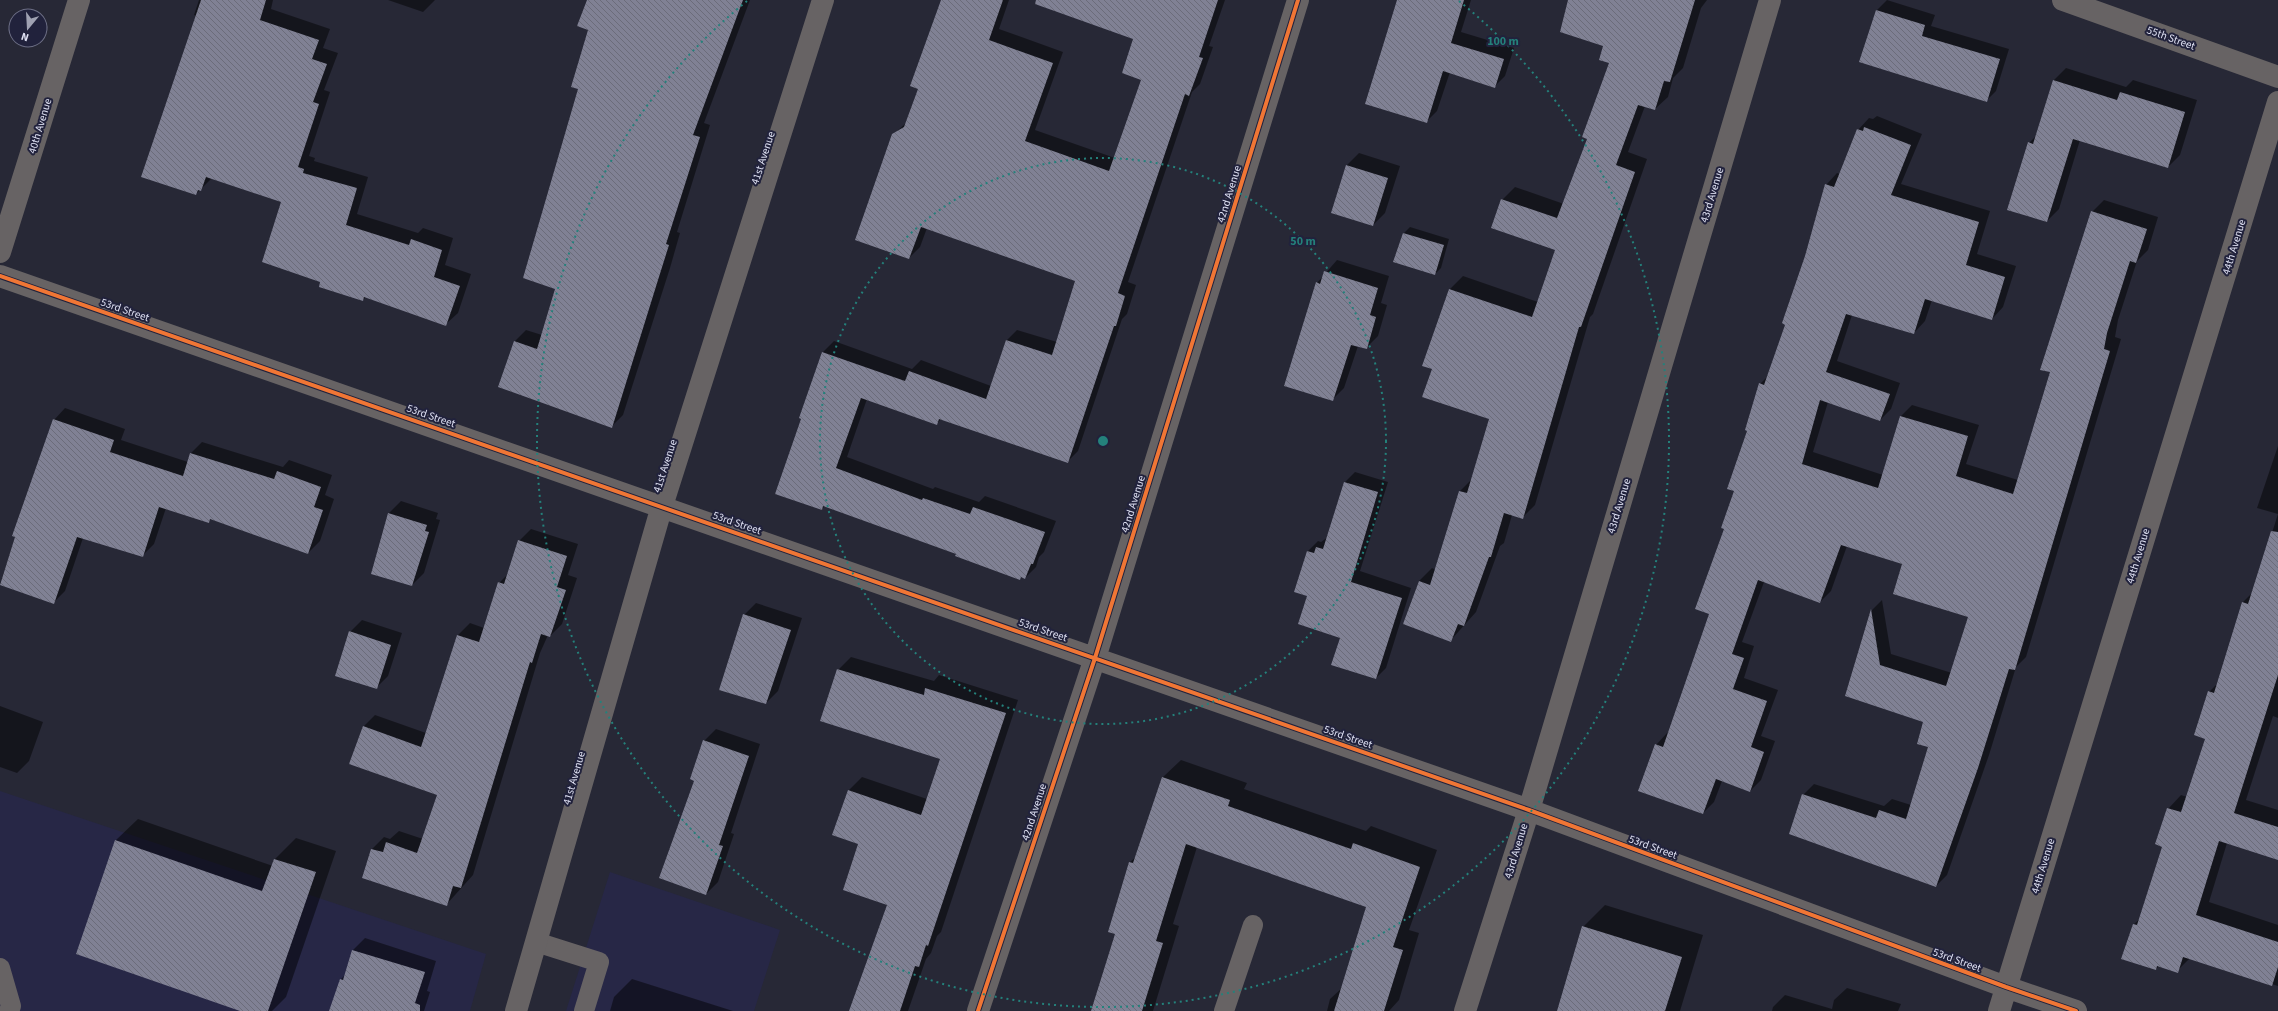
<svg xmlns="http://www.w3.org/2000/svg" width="2278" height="1011" viewBox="0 0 2278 1011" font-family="'Source Sans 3',sans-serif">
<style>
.built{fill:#272746}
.shadow{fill:#0007}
.building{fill:url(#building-back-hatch)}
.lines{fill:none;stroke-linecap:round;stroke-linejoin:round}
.service{stroke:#676364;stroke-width:20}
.minor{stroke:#676364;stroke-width:22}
.cycleway-casing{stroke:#21223c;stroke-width:6}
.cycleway{stroke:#f07635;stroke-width:4}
.ring{fill:none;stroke:#24817b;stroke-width:2;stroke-dasharray:2 4}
.labels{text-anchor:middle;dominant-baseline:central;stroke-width:4;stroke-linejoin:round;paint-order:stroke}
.street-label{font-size:11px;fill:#e0e2f4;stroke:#21223c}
.centre{fill:#24817b;stroke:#21223c;stroke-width:2}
.ring-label{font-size:12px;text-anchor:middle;font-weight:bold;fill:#24817b;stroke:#21223c;stroke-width:4;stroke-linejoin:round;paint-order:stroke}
</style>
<defs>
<pattern id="building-back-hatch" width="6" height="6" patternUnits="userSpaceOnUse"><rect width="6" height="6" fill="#808194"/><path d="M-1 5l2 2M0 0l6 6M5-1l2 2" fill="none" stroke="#6b6c7a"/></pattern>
</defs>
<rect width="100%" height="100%" fill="#272836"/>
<path class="built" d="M0,791l486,163 -16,57h-470z
M610,872l170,58 -26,81h-188z"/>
<path class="shadow" d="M199,0h74l-2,9 59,20 -7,19 15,5 -14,37 6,2 -21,64 6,2 -1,3 54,16 -11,37 61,19 5,-5 30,10 -8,27 26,9 -13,39 -12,11 -80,-27 -3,3 -41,-18 -40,-81 -70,-23 -16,16 1,-178 -3,-1z
M388,0h47l-12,12z
M588,0h162l-46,123 6,2 -33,107 3,1 -10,35 -47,147 -11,11 -97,-85 11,-11 16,5 15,-47 23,-199 9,-59z
M942,0h67l-10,29 64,23 -28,78 80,28 27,-79 -7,-40 -53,-39h143l-16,46 4,1 -13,37 -8,8 -64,190 8,3 -9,29 -5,5 -44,132 -11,11 -126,-43 -4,5 -70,-25 -20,58 86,32 2,-2 44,15 6,-6 71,25 -12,31 -5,5 -3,10 -11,11 -3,-2 -2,3 -63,-25 -132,-48 -3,3 -19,-90 -3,-1 23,-66 11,-11 78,28 9,-9 70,26 15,-45 11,-11 40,12 19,-62 -149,-52 -7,19 -11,11 -16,-123 14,-13 12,-34z
M1398,0h73l-10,32 53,16 -9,28 -11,11 -44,-15 -13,39 -11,11z
M1588,0h119l-6,8 -18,60 -10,10 -5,19 -13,12 -10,-3 -17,46 19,7 -54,155 -3,3 -55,188 -13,13 -10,-3 -8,28 -4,3 -24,66 -25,28 -47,-17 15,-42 13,-13 4,2 24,-79 12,-12 19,-60 -58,-50 -10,-4 27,-76 13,-13 75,26 18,-53 -54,-49 13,-13 49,17 24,-66 23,-76z
M1887,0l48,15 -4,11 78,23 -13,42 -10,10 -109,-91z
M2066,68l60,19 7,-7 64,20 -17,55 -12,12 -88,-27 -21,69 -12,12 -18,-78 7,-7 18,-56z
M1877,116l45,18 -21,50 89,27 -13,43 39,12 -13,41 -11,12 -60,-19 -7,21 -11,12 -62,-18 -15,46 63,22 -9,26 -11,11 -52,-18 -15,50 70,23 18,-59 11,-11 67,20 -13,39 52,16 33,-108 41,-160 12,-12 54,17 -10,33 -11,11 -19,59 -3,17 6,2 -95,318 -10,10 -27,88 -42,120 -11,11 -133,-91 11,-11 70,22 8,-7 19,6 18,-58 -4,-26 -79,-26 26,-85 10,-10 9,54 61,19 17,-56 -66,-53 -56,-18 -16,45 -11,11 -56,-20 -22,60 12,4 -10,32 34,12 -17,46 14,5 -14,39 -11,11 -28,-10 -8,21 -11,11 -47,-68 11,-12 2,1 42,-120 15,-86 34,-144 9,-9 18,-51 39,-139 11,-12 3,1 18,-44 11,-12 4,1z
M1359,153l41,13 -15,47 -12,12 -41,-12 15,-48z
M1410,227l39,12 -8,29 -6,6 -41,-13 10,-28z
M1337,260l52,16 -8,27 6,2 -9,31 -12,12 -8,-2 -14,42 -12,12 -15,-117z
M65,408l60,21 -4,11 67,22 2,-8 12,-12 81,25 6,-7 43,15 -7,20 9,4 -14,42 -12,12 -97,-34 -2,2 -43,-13 -12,36 -12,12 -59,-18 -18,53 -11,11 -54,-18 54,-164z
M2278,446v272l-5,-2 -27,84 32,10v49l-51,-16 -18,59 69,23v61l-88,-28 -13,13 -18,-5 -3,3 -22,-45 6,-5 23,-73 5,-37 13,-14 6,2 19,-59 3,-46 9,-9 25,-81 10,-10 25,-78 -21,-6z
M1355,472l33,10 -28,89 51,17 -25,80 -10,10 -68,-82v-45l10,-10 3,1 7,-5 17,-55z
M401,501l37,12 -2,6 4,1 -16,53 -12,12 -40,-12 17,-60z
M531,529l47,15 -10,31 9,3 -15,46 -12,12 -2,-1 -8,18 -67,222 -27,30 -74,-56 12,-12 6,2 9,-8 24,8 16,-44 -76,-68 12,-12 51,18 32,-98 12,-12 14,5 15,-45 9,-9 11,-33z
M756,603l46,15 -24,73 -12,12 -22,-88z
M362,620l40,13 -14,43 -12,12 -26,-56z
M851,657l83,24 5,-6 79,25 -77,232 -4,4 -6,17 -5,6 -18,52h-57l37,-107 -28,-60 -26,-9 15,-45 13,-13 65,22 14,-40 -103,-89z
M0,706l43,16 -14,39 -12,12 -17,-6z
M716,729l44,15 -29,89 3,1 -16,48 -12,12 -11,-114 9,-39z
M1181,760l66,23 -3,6 122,42 5,-5 66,24 -28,80 10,3 -20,67 -10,11h-62l3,-12 12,-11 25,-82 -170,-59 -24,77 6,2 -26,85h-61l24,-78 14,-71 6,-5 27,-80z
M138,819l135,47 2,-7 21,-21 40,13 -50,146 -14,14h-29l-166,-57 39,-114z
M1605,905l98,30 -23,76h-122l25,-84z
M365,938l71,23 -9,30 3,1 -6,19h-94l11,-32 5,-5 7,-24z
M632,979l101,32h-123l4,-14z
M1847,988l54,16 -3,7h-126l1,-4 12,-12 47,14 2,-9z"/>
<path class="building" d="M201,0h65l-6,20 59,20 -7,19 15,5 -14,38 6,2 -21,63 6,2 -1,4 54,15 -11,37 63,20 2,-6 31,11 -8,27 26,9 -14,40 -82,-29 -1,4 -44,-14 1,-5 -58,-20 19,-60 -75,-25 -5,14 -3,-1 -2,5 -55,-18z
M587,0h156l-50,135 7,2 -34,107 3,1 -11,35 -46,148 -114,-41 16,-46 23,8 18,-60 -32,-11 55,-189 -7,-2 17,-57 -11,-4z
M941,0h62l-14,40 64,23 -28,78 84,30 32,-91 -19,-7 11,-34 -98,-35 1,-4h182l-19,57 4,1 -14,38 -4,-2 -67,199 7,3 -9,30h-2l-46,137 -129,-44 -2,6 -76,-27 -25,70 86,32 1,-2 47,16 3,-7 72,25 -12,32h-2l-6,15 -4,-2 -1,3 -65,-24 1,-2 -133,-48 -1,4 -47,-16 26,-75 -2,-1 23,-66 83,29 4,-10 77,28 20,-59 46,15 23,-74 -154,-54 -12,32 -54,-19 37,-106 12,-7 14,-38 -8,-3z
M1397,0h67l-13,43 53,16 -9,29 -52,-17 -16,52 -62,-19z
M1568,0h127l-25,82 -6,-1 -9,29 -17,-5 -22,60 19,7 -54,155h-2l-56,192 -19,-6 -13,44h-2l-25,69 -6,-2 -7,18 -48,-18 16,-43 11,4 29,-94 8,2 22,-74 -67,-22 10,-28 -10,-3 27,-77 83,28 23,-67 -64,-22 10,-29 56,19 30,-79 -5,-2 27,-74 -10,-3 4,-14 -43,-14z
M1876,10l49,15 -3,11 78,23 -13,43 -128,-40z
M2053,80l64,20 3,-8 65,20 -17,56 -95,-29 -26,83 -40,-12 21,-68 5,2z
M1864,127l47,18 -20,50 88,27 -13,43 39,12 -13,43 -67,-21 -11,35 -68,-20 -20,58 64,22 -10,27 -60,-21 -18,64 76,24 22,-72 68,20 -12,40 57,18 37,-122 -10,-2 51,-159 56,18 -11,34 -6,-2 -23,72 -3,16 6,2 -95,319 -6,-1 -31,99 -42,119 -147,-53 13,-40 74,24 3,-8 27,9 22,-72 -11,-3 6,-22 -78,-26 26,-87 9,56 66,21 22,-69 -75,-23 9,-30 -61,-19 -21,58 -62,-23 -26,74 12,4 -11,31 34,12 -16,46 13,5 -14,40 -34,-13 -13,35 -65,-23 17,-47 8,3 46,-133 -14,-5 29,-80 -3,-1 13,-37 -7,-2 20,-58 -2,-1 14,-47 5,2 21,-60 -3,-2 23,-67 20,-72 9,3 23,-58 6,2z
M1346,165l42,13 -15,48 -42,-13z
M1403,233l41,12 -9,30 -42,-13z
M1324,271l54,17 -8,27 6,2 -9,32 -16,-4 -18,56 -49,-15 32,-104 4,2z
M53,419l61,21 -4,12 73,24 7,-23 84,26 3,-8 44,16 -7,20 9,3 -15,44 -98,-35 -1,4 -50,-16 -16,50 -66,-20 -23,67 -54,-19 15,-48 -3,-1z
M1344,482l34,10 -27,90 51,16 -26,81 -45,-14 9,-27 -42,-14 9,-28 -13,-4 13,-41 7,2 2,-6 7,2z
M388,513l39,12 -2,6 4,1 -17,54 -41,-12z
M2271,531l7,1v143l-44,138 44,14v33l-59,-19 -23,74 82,27v25l-6,19 -89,-29 -5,16 -21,-7 -1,4 -35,-11 12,-35 4,1 25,-78 -7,-3 12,-36 14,4 24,-73 -11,-4 14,-44 6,2 28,-91 6,2z
M518,540l49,16 -10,31 9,3 -16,47 -9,-3 -9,29 -2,-1 -69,226 -8,-2 -6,20 -85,-28 9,-29 12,3 3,-10 31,11 20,-58 -88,-31 14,-38 58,21 36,-112 22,7 19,-60 6,2z
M743,614l48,16 -25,74 -47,-14z
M349,631l42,14 -14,44 -42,-13z
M837,669l87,26 1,-7 81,25 -78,233 -2,-1 -7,22 -4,-1 -15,45h-51l38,-106 -44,-15 15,-46 -26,-9 16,-45 73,25 19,-56 -120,-38z
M703,740l46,16 -30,89 4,1 -17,49 -47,-17 35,-97 -4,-2z
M1162,777l68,23 -2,6 123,43 2,-6 67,24 -27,80 10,3 -19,61h-50l32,-104 -180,-63 -30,97 7,2 -21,68h-51l24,-77 -7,-2 21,-70 4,1z
M115,840l147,51 12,-32 42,13 -48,139h-28l-164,-57z
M1582,926l100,31 -17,54h-108z
M352,950l73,22 -10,31 5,2v6h-91l11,-32 3,1z"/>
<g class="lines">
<path class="service" d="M536,942l63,20 -15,49
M0,968l11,38 -2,5
M1224,1011l29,-86"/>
<path class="minor" d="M2063,0l215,77
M0,252l79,-252
M0,276l1529,534 477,177 70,24
M516,1011l146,-505 161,-506
M978,1011l117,-353 203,-658
M1465,1011l64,-201 241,-810
M1999,1011l279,-909"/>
<defs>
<path id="cycleway" d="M0,276l1529,534 477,177 70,24
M978,1011l117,-353 203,-658"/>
</defs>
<use href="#cycleway" class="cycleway-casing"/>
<use href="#cycleway" class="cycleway"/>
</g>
<g class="ring">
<circle cx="1103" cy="441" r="283"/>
<path d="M1459 1A566 566 0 1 1 747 1"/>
</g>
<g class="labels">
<g class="street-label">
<text transform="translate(2171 38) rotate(20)">55th Street</text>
<text transform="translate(40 126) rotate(-73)">40th Avenue</text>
<text transform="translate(763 158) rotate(-72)">41st Avenue</text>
<text transform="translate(1229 194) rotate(-73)">42nd Avenue</text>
<text transform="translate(1712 195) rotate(-73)">43rd Avenue</text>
<text transform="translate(2234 247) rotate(-73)">44th Avenue</text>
<text transform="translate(125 310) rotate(19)">53rd Street</text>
<text transform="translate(431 416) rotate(19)">53rd Street</text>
<text transform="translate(665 466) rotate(-72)">41st Avenue</text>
<text transform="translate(1133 504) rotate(-73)">42nd Avenue</text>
<text transform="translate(1619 506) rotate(-73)">43rd Avenue</text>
<text transform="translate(737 523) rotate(19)">53rd Street</text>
<text transform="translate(2138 556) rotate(-73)">44th Avenue</text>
<text transform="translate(1043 630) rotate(19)">53rd Street</text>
<text transform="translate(1348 737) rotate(19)">53rd Street</text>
<text transform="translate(574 778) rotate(-74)">41st Avenue</text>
<text transform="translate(1034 812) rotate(-72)">42nd Avenue</text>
<text transform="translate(1653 847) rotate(20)">53rd Street</text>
<text transform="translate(1516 851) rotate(-73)">43rd Avenue</text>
<text transform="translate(2043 866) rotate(-73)">44th Avenue</text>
<text transform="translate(1957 960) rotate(20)">53rd Street</text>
</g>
</g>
<circle cx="1103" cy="441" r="6" class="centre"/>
<g class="ring-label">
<text x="1503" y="45">100 m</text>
<text x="1303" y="245">50 m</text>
</g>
<g transform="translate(28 28) rotate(198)"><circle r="19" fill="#21223c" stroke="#6d6f86"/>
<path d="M0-3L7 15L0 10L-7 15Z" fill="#9fa1b2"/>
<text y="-6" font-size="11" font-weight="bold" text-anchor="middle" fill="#e0e2f4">N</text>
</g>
</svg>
